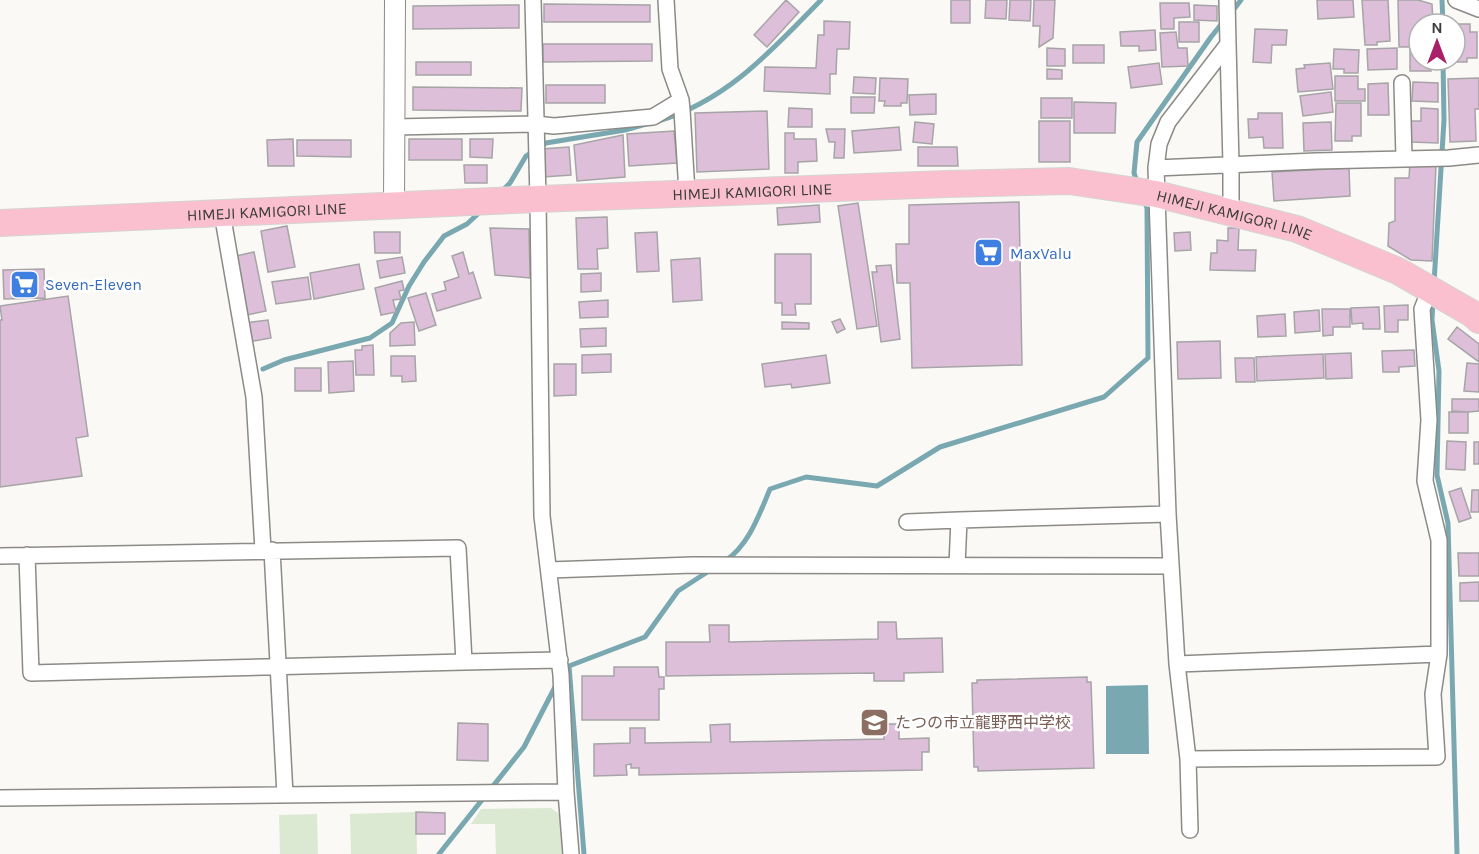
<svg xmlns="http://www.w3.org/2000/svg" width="1479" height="854" viewBox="0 0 1479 854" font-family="Karla,'Noto Sans JP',sans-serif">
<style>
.green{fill:#dce9d2}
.water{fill:#7aa8b1}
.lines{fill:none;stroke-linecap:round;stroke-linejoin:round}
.stream{stroke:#7aa8b1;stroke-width:5}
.building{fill:#debfda;stroke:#a6a4a6;stroke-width:1.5}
.minor-casing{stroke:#8b8a87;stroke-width:18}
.tertiary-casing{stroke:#8b8a87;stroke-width:22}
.primary-casing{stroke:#d4d4d4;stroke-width:28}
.minor{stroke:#fff;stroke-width:15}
.tertiary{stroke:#fff;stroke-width:20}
.primary{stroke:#fbc0d0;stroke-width:26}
.labels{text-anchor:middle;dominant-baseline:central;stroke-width:5;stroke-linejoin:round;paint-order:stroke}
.street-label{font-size:16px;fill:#3c3c3b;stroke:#fff}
.shop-label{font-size:16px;fill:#366cbe;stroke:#fff;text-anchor:start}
.education-label{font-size:16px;fill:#785e54;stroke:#fff;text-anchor:start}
</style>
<rect width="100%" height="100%" fill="#faf9f6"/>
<path class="green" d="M551,808l11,8 2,38h-68l-1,-30h-24l10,-15z
M416,812l1,42h-66l-1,-40z
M317,814l1,40h-38l-1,-39z"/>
<path class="water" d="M1148,685l1,69h-43v-68z"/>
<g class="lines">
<path class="stream" d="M1442,0l1,24
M1231,13l10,-13
M658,121c69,-20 115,-72 163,-121
M1137,182l-3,-9 3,-31 74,-105 12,-15
M501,192l9,-9 16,-27 20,-13 79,-13 21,-6
M1434,283l10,-163 -1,-60
M1433,298l-1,22 7,51 -2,104 11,48 9,331
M263,369l21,-9 86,-22 22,-15 17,-37 15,-24 20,-26 23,-12 14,-13
M725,561c24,-16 34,-46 45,-72l36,-12 71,9 63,-39 164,-50 44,-39 -1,-150 -3,-8
M569,666l15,188
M564,672l5,-6 76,-29 33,-46 34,-22
M439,854l85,-107 32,-62"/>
</g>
<path class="building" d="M786,0l13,12 -32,35 -13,-12z
M951,0h19v23h-19z
M986,0h21l-1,19 -21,-1z
M1010,0h21l-1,21 -21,-1z
M1034,0h21l-2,38 -14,9 1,-21h-7z
M1317,0h36l1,17 -36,2z
M1362,0h26l2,41 -13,1v3h-12z
M1398,0h20l14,4 1,20h-14v23h-20z
M1160,3h29l1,14 -16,1v11h-13z
M544,4l106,1v17h-106z
M519,5v23l-106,1v-23z
M1194,5l23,1v15l-23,-1z
M824,21l26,1 -1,27h-12l-1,25h-6v20l-66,-3 1,-24 51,1 2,-33h6z
M1179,22h20v20h-20z
M1450,24h20v8h7v26h-10v4h-17v-2h5v-36z
M1255,29l32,1 -1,15h-14l-1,18 -18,-1z
M1155,30l1,20 -17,1v-5h-18l-1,-14z
M1176,32l2,16h9l1,18 -26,1 -2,-34z
M543,44h109v17l-109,1z
M1073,45h31v18h-31z
M1047,48l18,1v17h-18z
M1397,48v21l-29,1 -1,-21z
M1410,48h9v12h12v11h-21z
M1334,49l25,1 -1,23h-14v-4h-11z
M416,62h55v13h-55z
M1159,63l3,21 -31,4 -3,-21z
M1330,63l3,26 -35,3 -2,-23 9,-1 -1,-3z
M1047,69l15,1v9h-15z
M1335,76h23v13h7v12h-30z
M854,77l22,1 -1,16 -22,-1z
M880,78l28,1 -1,24h-6v3h-17l1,-5h-6z
M1479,78v31h-4l1,32 -26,1 -2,-63z
M1413,82l25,1v19l-26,-1z
M1388,83l1,32h-21v-31z
M546,85h59v18h-59z
M413,87l109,1 -1,23 -108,-1z
M1331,92l2,20 -30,4 -3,-20z
M936,94v20l-26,1 -1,-20z
M851,97h24l-1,16h-23z
M1041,98h31v20h-31z
M1074,102l42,1 -1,30h-41z
M1336,103h25v33h-9v5h-17z
M789,108l23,1v18h-24z
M1421,108l17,1v34l-27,-1v-21h10z
M767,111l2,58 -72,3 -2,-59z
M1258,113h24l1,35h-19l-1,-11 -14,1 -1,-19h10z
M1039,121h31v41h-31z
M915,122l19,2 -2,20 -19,-2z
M1331,122l1,28 -28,1 -1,-28z
M899,127l2,23 -47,3 -2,-22z
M826,129h19l-1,29h-10l1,-16h-6z
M674,131l3,32 -48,3 -2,-32z
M785,133h9v6h22l1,22 -19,1v11h-13z
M623,135l2,42 -48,4 -3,-36z
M293,139l1,27h-26l-1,-26z
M409,139h53v21h-53z
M470,139h23l-1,19 -22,-1z
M297,140h54v17l-54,-1z
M569,147l2,28 -28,2 -2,-28z
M918,147h39l1,19h-40z
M1410,162l26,2 -4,97 -21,-1 -23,-14 1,-23 6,-2v-43h14z
M464,165h23v18h-22z
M1349,168l1,28 -76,5 -2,-29z
M1019,202l3,163 -110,3 -2,-85h-13l-1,-39h13v-39z
M858,203l19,123 -20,3 -19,-123z
M819,205l1,17 -42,3 -1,-17z
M607,217l1,31 -11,1 1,20h-20l-2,-51z
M287,226l8,41 -27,5 -7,-41z
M490,228l39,1 1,49 -35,-3z
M1228,228h11l-1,22h18l-1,21 -45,-1 1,-17h6v-13l11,1z
M374,232h26v21h-25z
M657,232l2,39 -22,1 -2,-39z
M1190,232l1,18 -16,1 -1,-18z
M254,252l12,59 -19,4 -11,-59z
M463,252l6,22 4,-2 8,26 -44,13 -5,-17 14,-4 -2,-8 15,-5 -7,-21z
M775,254h36v50h-16l1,11h-14v-12h-7z
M402,257l3,16 -25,5 -3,-17z
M700,258l2,42 -29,2 -2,-42z
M359,264l5,25 -50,10 -4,-26z
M891,265l9,74 -19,3 -9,-70h5l-1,-6z
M44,269l1,29 -41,1 -1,-29z
M601,273v18l-20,1v-18z
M308,277l3,22 -35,5 -4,-22z
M402,281l2,9 -5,1 2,8 -8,1 3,12 -15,3 -6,-27z
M426,293l10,32 -17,6 -11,-33z
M68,296l20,140 -12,2 6,38 -82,11v-167h2l-2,-14z
M608,300v17l-28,1 -1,-16z
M1408,305v15h-10v12h-13l-1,-26z
M1379,307l1,22h-17v-6l-11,1 -1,-16z
M1322,309h28v18h-17v8l-10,1z
M1319,310l1,21 -25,2 -1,-21z
M1285,314l1,22 -28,1 -1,-21z
M840,319l5,10 -8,4 -5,-11z
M268,320l3,18 -23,4 -3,-19z
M414,322l1,23 -25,1v-13l11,-10z
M782,322l27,1v6h-27z
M1457,327l22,17v18l-31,-23z
M606,328v18l-25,1 -1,-18z
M1220,341l1,37 -43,1 -1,-37z
M373,345l1,30h-18l-1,-25h7v-4z
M1414,350l1,16 -16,1v5h-16l-1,-21z
M1351,353l1,25 -26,1 -1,-25z
M611,354v18l-29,1v-18z
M1323,354l1,24 -67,3 -1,-24z
M826,355l4,28 -38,5 -1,-4 -26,3 -3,-23z
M391,356h24l1,25 -14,1v-6h-11z
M1235,358h19l1,24h-19z
M353,361l1,30 -25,2 -1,-31z
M1467,363l12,1v28l-15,-1z
M554,364h22v31l-22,1z
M295,368h26v23h-26z
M1452,399h27v12l-11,1 -16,-1z
M1449,412h19v21h-19z
M1447,441l19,1 -1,28 -19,-1z
M1474,442h5v22h-5z
M1461,488l10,30 -12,4 -10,-30z
M1472,490h7v22h-8z
M1458,553h21v23h-20z
M1479,582v19h-19v-18z
M878,622h18l1,17 45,-1 1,34 -39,1v8h-30v-8l-208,3v-34h44l-1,-17h20v17l149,-3z
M614,667h44l1,10h5v12h-5v31h-77v-44h32z
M1087,677v5h4l3,86 -116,3v-4h-4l-2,-84h5v-3z
M458,723l30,1v37l-31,-1z
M730,724v18l154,-3v-15h15v15l30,-1v14h-7v18l-283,5v-7h-8v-4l-5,1 1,10 -33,1v-32l36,-1v-15h15v15l66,-1 -1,-17z
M416,812l29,1v21h-29z"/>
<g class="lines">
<defs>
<path id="minor" d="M533,0l5,199 4,317 19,159 5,117 5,62
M666,0l4,69 11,31 1,10 5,83
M1456,0l23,9
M1228,44l3,121v48
M1402,83l2,75
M395,127l141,-3 18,2 99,-9 28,-17
M1156,168l160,-7 133,-3 30,-3
M222,213l32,184 9,153
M907,522l52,-2 209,-6
M272,550l13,245
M27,555l4,118 433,-11
M0,556l458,-8 6,114 96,-2
M957,565l2,-45
M549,570l144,-5 478,1
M1177,664l262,-10
M1188,759l249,-2 -4,-63 6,-40v-114l-14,-59 4,-61 -7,-111 8,-20
M0,798l566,-6
M1190,830l-2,-71 -11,-95 -9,-150 -12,-346 3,-24 9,-22 60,-78 -1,-44"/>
<path id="tertiary" d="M394,206l1,-206"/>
<g id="primary">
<path id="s1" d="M0,223l538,-24 409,-15 122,-3 87,13 141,35 101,42 73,42 8,7"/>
</g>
</defs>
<use href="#minor" class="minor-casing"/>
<use href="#tertiary" class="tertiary-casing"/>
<use href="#primary" class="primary-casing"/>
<use href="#minor" class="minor"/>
<use href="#tertiary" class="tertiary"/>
<use href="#primary" class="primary"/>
</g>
<defs>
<symbol id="supermarket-square" viewBox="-11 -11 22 22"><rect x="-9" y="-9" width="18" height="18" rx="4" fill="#3f7fe0" stroke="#fff"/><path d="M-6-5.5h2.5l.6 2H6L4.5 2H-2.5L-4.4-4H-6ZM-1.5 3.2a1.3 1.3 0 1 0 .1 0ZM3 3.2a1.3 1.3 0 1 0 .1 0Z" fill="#fff"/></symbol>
<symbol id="school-square" viewBox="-11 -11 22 22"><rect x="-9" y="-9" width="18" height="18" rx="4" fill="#8d6e63" stroke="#fff"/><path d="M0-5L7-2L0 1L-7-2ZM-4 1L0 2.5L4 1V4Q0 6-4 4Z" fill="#fff"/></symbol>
</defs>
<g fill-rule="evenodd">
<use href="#supermarket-square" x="972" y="236" width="33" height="33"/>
<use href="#supermarket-square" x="8" y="268" width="33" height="33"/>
<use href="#school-square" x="858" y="706" width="33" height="33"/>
</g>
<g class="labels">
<g class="street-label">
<text stroke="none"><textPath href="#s1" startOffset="753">HIMEJI KAMIGORI LINE</textPath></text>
<text stroke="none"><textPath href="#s1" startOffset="267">HIMEJI KAMIGORI LINE</textPath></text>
<text stroke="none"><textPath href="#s1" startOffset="1239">HIMEJI KAMIGORI LINE</textPath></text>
</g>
<g class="shop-label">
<text x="1010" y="253">MaxValu</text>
<text x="45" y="284">Seven-Eleven</text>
</g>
<g class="education-label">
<text x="895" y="722">たつの市立龍野西中学校</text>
</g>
</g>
<g transform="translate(1437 42)"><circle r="28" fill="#ffffff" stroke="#b1b1b1" stroke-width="1.5"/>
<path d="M0-4.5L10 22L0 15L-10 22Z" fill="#a82168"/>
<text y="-9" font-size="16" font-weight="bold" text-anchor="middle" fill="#3c3c3b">N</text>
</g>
</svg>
